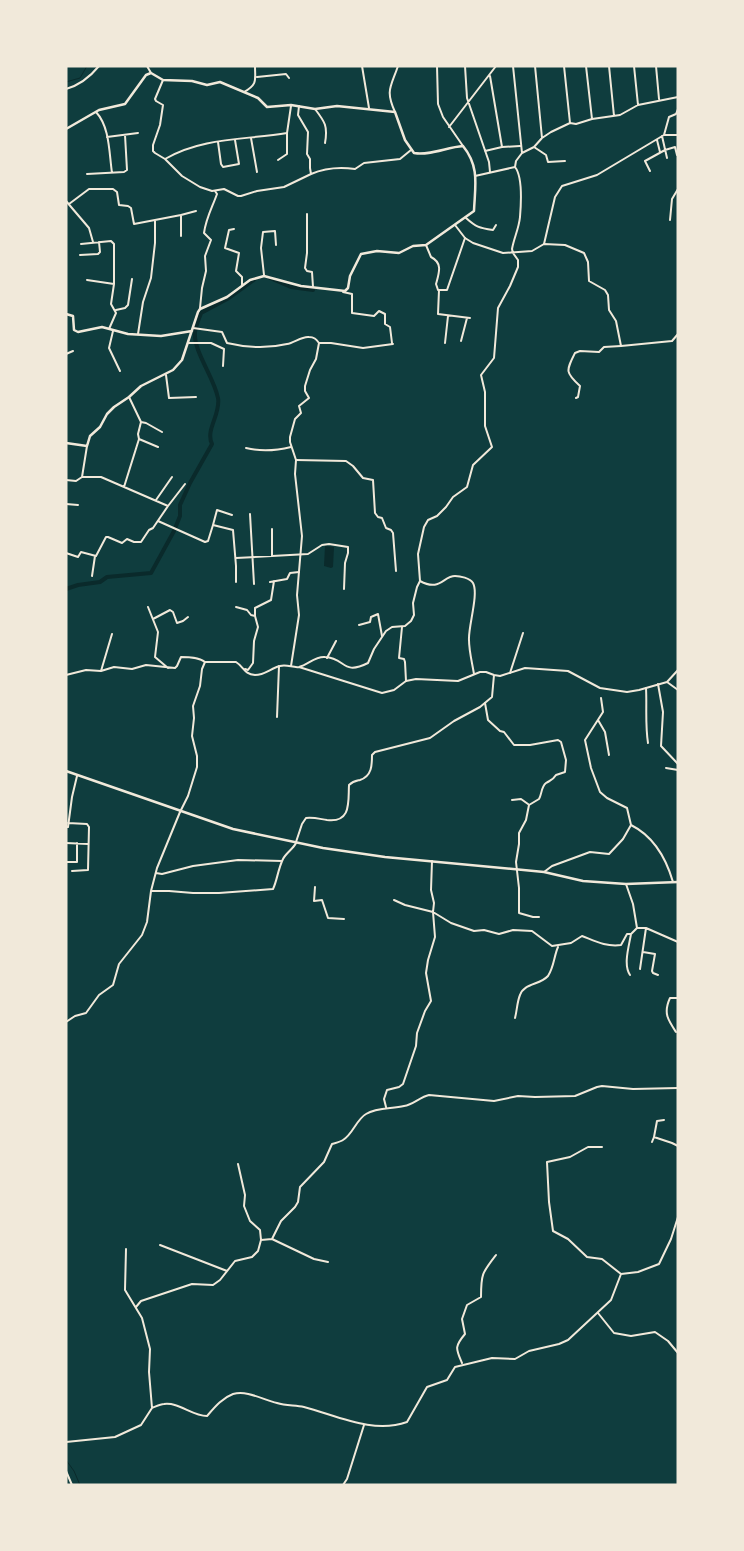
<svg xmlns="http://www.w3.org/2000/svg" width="744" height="1551" viewBox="0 0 744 1551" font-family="'Titillium Web',sans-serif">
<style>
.water{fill:#0a2a2b}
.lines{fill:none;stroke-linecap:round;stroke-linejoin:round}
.stream{stroke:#0a2a2b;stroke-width:1}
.canal{stroke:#0a2a2b;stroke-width:4}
.minor{stroke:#f1e9da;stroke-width:2}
.tertiary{stroke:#f1e9da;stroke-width:2}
.secondary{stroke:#f1e9da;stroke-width:2.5}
</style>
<rect width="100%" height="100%" fill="#0f3d3e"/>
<path class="water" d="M325,546l9,1 -1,20 -2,1 -7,-2z"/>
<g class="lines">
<path class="stream" d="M66,82l14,-4 7,-12
M66,1460l8,11 6,14"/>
<path class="canal" d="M270,278l21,9 22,3
M66,589l12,-4 22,-3 7,-5 44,-4 23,-42 6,-15v-11l10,-22 22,-39c-7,-14 9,-30 6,-46 -4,-21 -25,-47 -23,-66 1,-7 4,-13 6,-19l28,-15 26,-19"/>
<path class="minor" d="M147,66l4,7
M362,66l7,42
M437,66l1,38 5,13 20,29
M465,66l2,32 22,64 1,10
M513,66l9,87
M535,66l7,72
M564,66l6,57
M586,66l6,53
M609,66l5,50
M634,66l4,39
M656,66l3,33
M490,76l12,71
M257,77l29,-3 3,4
M163,80l-8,19 1,2 7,4 -3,20 -7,20v6l2,2 10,6 17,17 18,11 12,4 12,-2 14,7h3l16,-5 27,-4 27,-13
M66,89c14,-4 24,-12 33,-23
M244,92c14,-8 11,-12 11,-26
M299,106l-1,9 10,17 -1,22 3,5v9l1,6c14,-6 30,-7 44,-5l9,-6 36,-4 11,-9
M315,109c10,13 13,17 10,34
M96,112c14,15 13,41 16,61
M395,112c-10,-22 -4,-25 3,-46
M449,127l47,-61
M664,135l5,-18 7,-3 2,-5
M662,136l5,22
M107,137l31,-4
M251,138l6,34
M657,140l3,12
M218,142l3,22 2,3 16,-3 -4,-24
M534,147l12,8 2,7 17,-1
M485,151l17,-4 18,-1
M165,159c37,-22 81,-19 122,-26l4,-27
M278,160l9,-6v-21
M515,167l1,-6 6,-8 12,-6 8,-9 9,-6 19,-9 6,1 16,-5 28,-4 18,-10 40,-8
M650,171l-5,-10 20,-11 10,-3 2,8
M87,174l37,-2 3,-2 -2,-35
M66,201l23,27 4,14
M69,204l20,-15h24l4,3 2,13 9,1 3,2 3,16 47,-9v21
M307,214v39l-2,15 2,3 5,1 1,15
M181,215l15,-4
M466,218c10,9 13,10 27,12l3,-5
M670,220l2,-21 6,-10
M234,229l-5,1 -4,18 14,5 -3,18 6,6v9
M465,238l-18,52h-8l-1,24 32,4
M81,244l30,-3 3,3v40l-3,20 5,9 -7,16
M544,244l11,-47 7,-11 35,-11 67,-40h14
M426,245l5,12c12,6 8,16 5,27l2,6
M80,255l18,-1 2,-2 -1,-10
M264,275l-3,-27 2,-16 12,-1 1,14
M87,280l27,4
M343,292l9,2v19l22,3 5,-5 6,3v10l5,3 2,16
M200,308l2,-20 4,-17 -1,-15 6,-16 -7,-7c2,-15 8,-25 13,-39l-2,-3
M116,310l9,-2 3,-3 4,-26
M193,328l29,4 5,11c21,5 39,6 60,1 7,-1 15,-8 22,-7 5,0 7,2 10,6h12l32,5 30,-4
M113,331l-4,17 11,23
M138,334l5,-32 8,-24 4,-35v-22
M461,341l6,-23
M189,343h22l13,6 -1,17
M445,343l3,-27
M66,354l7,-3
M166,375l3,23 27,-1
M576,398l2,-1 2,-11c-15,-14 -14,-15 -5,-33l5,-2 19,1 5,-5 17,-1
M141,422l5,1 16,9
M139,439l19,8
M87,446l-5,31h19l67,29 17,-22
M246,448c16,4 29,3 45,-1
M296,460l50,1 7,5 10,12 10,2 2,33 3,4 4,1 4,10 5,2 2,3 3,38
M66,480l10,1 6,-4
M124,487l15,-48 -1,-5 3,-12 -12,-25
M156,500l16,-23
M66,504l12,1
M250,514l4,70
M158,521l47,21 3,-1 5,-16 20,5 3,36v16
M213,525l4,-15 15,5
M272,529v27
M66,553l12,4 3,-5 15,4 10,-19h2l14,6 5,-4 7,3h7l8,-12 4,-2 15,-22
M236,558l72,-4 14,-9 7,-1 19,3v6l-3,10 -1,26
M92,576l3,-20
M420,581c20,11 23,-5 35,-5 5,0 15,2 18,7 6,11 -5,44 -4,57 0,11 3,22 5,34
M270,582l17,-3 3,-6 9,-1
M148,607l10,25 -3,25 13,11
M236,607l11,3 4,5 4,1
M153,619l17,-9 3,2 4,11 6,-2 5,-4
M359,625l11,-3 1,-5 7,-3 4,22
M402,627l-3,31 5,1 1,3 1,19
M327,658l9,-17
M245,669l3,1 5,-7 1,-22 4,-14 -3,-11v-8l16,-8 3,-19
M101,671l11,-37
M510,673l13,-40
M66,675l20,-5 15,1 13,-4 18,2 14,-4 29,3 2,-2 4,-9c8,0 18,0 24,5
M658,684l5,28 -2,34 17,18
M646,688c1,18 -1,36 2,55
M485,703l3,17 12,11 4,1 10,13h16l28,-5 3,2 5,18 -1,12 -9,3c-3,5 -5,5 -10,8 -5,4 -4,11 -7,16l-10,6 -3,15 -7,13v11l-3,18 3,26v25l14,4h6
M277,717l2,-51
M598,720l7,12 4,23
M666,768l12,2
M512,800l9,-1 7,5
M68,823l19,1 2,3 -1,43 -16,1
M631,825c22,11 35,33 42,57
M66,827h2l4,-30 5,-21
M66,843l22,1
M66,862h11v-19
M544,872l8,-6 38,-14 19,2 14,-15 8,-14 -4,-17 -20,-10 -7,-6 -9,-24 -6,-28 18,-28 -2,-14
M156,873l6,1 31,-8 45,-6 44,1
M315,887l-1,14 8,-1 6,18 16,1
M151,891h18l24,2h26l54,-4c4,-8 5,-20 10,-30 3,-6 10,-10 13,-16
M394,900l11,5 28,7 18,11 23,8 10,-1 15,4 14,-4 19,1 20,15 19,-3 11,-7c13,5 24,11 39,9l6,-11h4l6,-6 -4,-24 -7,-20
M637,928h9l32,14
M643,952l12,2 -3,17 1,2 5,2
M640,969l6,-41
M630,975c-7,-10 -1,-29 1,-41
M515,1018c2,-7 2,-16 5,-23 4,-12 20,-10 28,-19 6,-9 6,-20 10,-29
M66,1022l9,-6 11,-3 13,-18 14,-10 6,-21 23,-29 5,-13 4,-31 6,-23 23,-56
M676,1032c-8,-12 -13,-19 -6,-34h8
M386,1107l-2,-8 3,-9 12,-3 4,-3 13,-38 1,-13 8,-22 6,-10 -5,-28 2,-13 7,-23 -2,-25 1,-9 -3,-13 1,-29
M654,1137l3,-16 7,-1
M652,1142l2,-5 18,6 6,3
M602,1147h-14l-18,10 -23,5 2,40 4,29 15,8 19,18 15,2 19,15 17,-2 21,-8 12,-25 7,-22
M272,1239l9,-18 14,-14 3,-5 2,-15 24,-25 8,-18c3,-1 8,-2 11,-4 10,-6 13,-20 23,-26 11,-7 26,-5 38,-8 9,-1 16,-9 25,-11l65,6 24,-5 17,1 40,-1 22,-9 5,-1 31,3 45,-1
M261,1240l11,-1 42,20 14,3
M160,1245l67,26
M136,1307l5,-6 51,-17 21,1 7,-5 15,-19 17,-4 6,-6 3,-11 -1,-10 -10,-9 -6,-15 1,-11 -7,-31
M598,1313l16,20 17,3 24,-4 13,9 10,12
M462,1363c-6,-14 -8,-16 3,-29l-3,-15 5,-14 14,-8c0,-23 1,-24 15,-42
M152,1408c3,-1 8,-4 12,-4 15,-2 28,12 43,12 7,-8 15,-18 26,-22 15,-4 30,6 44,9 9,3 18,2 27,4 34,9 69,27 103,15l20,-35 20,-7 8,-13 37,-9 23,1 14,-8 30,-7 9,-4 43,-40 10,-26
M66,1442l49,-5 26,-12 11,-17 -3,-36 1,-23 -8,-31 -17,-28 1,-41
M66,1471l6,14
M343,1485l4,-6 17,-54"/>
<path class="tertiary" d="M455,225l10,13 8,5 30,10 29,-2 12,-7 21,1 19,8 4,9 1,19 16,9 3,5 1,15 7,11 5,25 51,-5 6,-7
M291,666l8,-51 -2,-20 5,-59 -7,-62 1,-14 -6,-18v-5l5,-18 6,-6 -2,-7 10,-8 -4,-7v-5l5,-16 6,-11 3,-16
M299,667l83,26 12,-3 12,-9 10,-2 42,2 22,-9h6l8,3 6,1 25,-8 43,3 32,17 27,4 12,-2 28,-8
M667,682l11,-12
M667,682l11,8
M180,812l8,-16 9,-29v-11l-5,-20 2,-18 -1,-12 7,-20 2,-17 3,-7h31c8,5 8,12 19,13 10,0 16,-7 25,-9 7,-2 13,2 19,1 9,-2 16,-11 26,-10 21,1 17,19 43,6l6,-14 12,-18 6,-4 13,-1 6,-5 3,-6 -1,-12 4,-16 3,-6 -2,-27 6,-27 4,-7 9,-4 9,-9 7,-10 14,-10 6,-22 19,-18 -7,-21v-34l-4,-17 13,-17 4,-50 12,-22 8,-19v-7l-5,-7 -1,-4c2,-11 7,-21 8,-32 1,-12 3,-40 -5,-50l-40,9
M296,842l6,-18 4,-6c7,-1 14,1 21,2 25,3 21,-19 22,-35 4,-4 6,-4 11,-5 12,-4 12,-15 12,-25l3,-3 55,-14 24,-17 26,-14 12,-10 2,-22"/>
<path class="secondary" d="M66,129l33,-19 26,-6 21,-29 5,-2 12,7 29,1 15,4 13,-3 38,16 9,9 24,-2 24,4 22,-3 58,6 10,28 9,13c16,3 33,-6 49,-7 17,21 12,40 11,65l-48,34 -13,1 -14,7 -22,-2 -16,3 -11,22 -2,12 -3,3 -44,-5 -37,-10 -14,4 -23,17 -27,12 -2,3 -16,48 -9,10 -32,16 -12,11 -15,10 -7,7 -7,13 -10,9 -3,10 -21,-3
M66,314l7,2 1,14 4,2 24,-5 26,7 33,2 31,-5
M66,771l167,58 90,19 62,9 159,15 39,9 43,3 52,-2"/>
</g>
<rect width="744" height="1551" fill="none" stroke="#f1e9da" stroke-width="135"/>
</svg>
